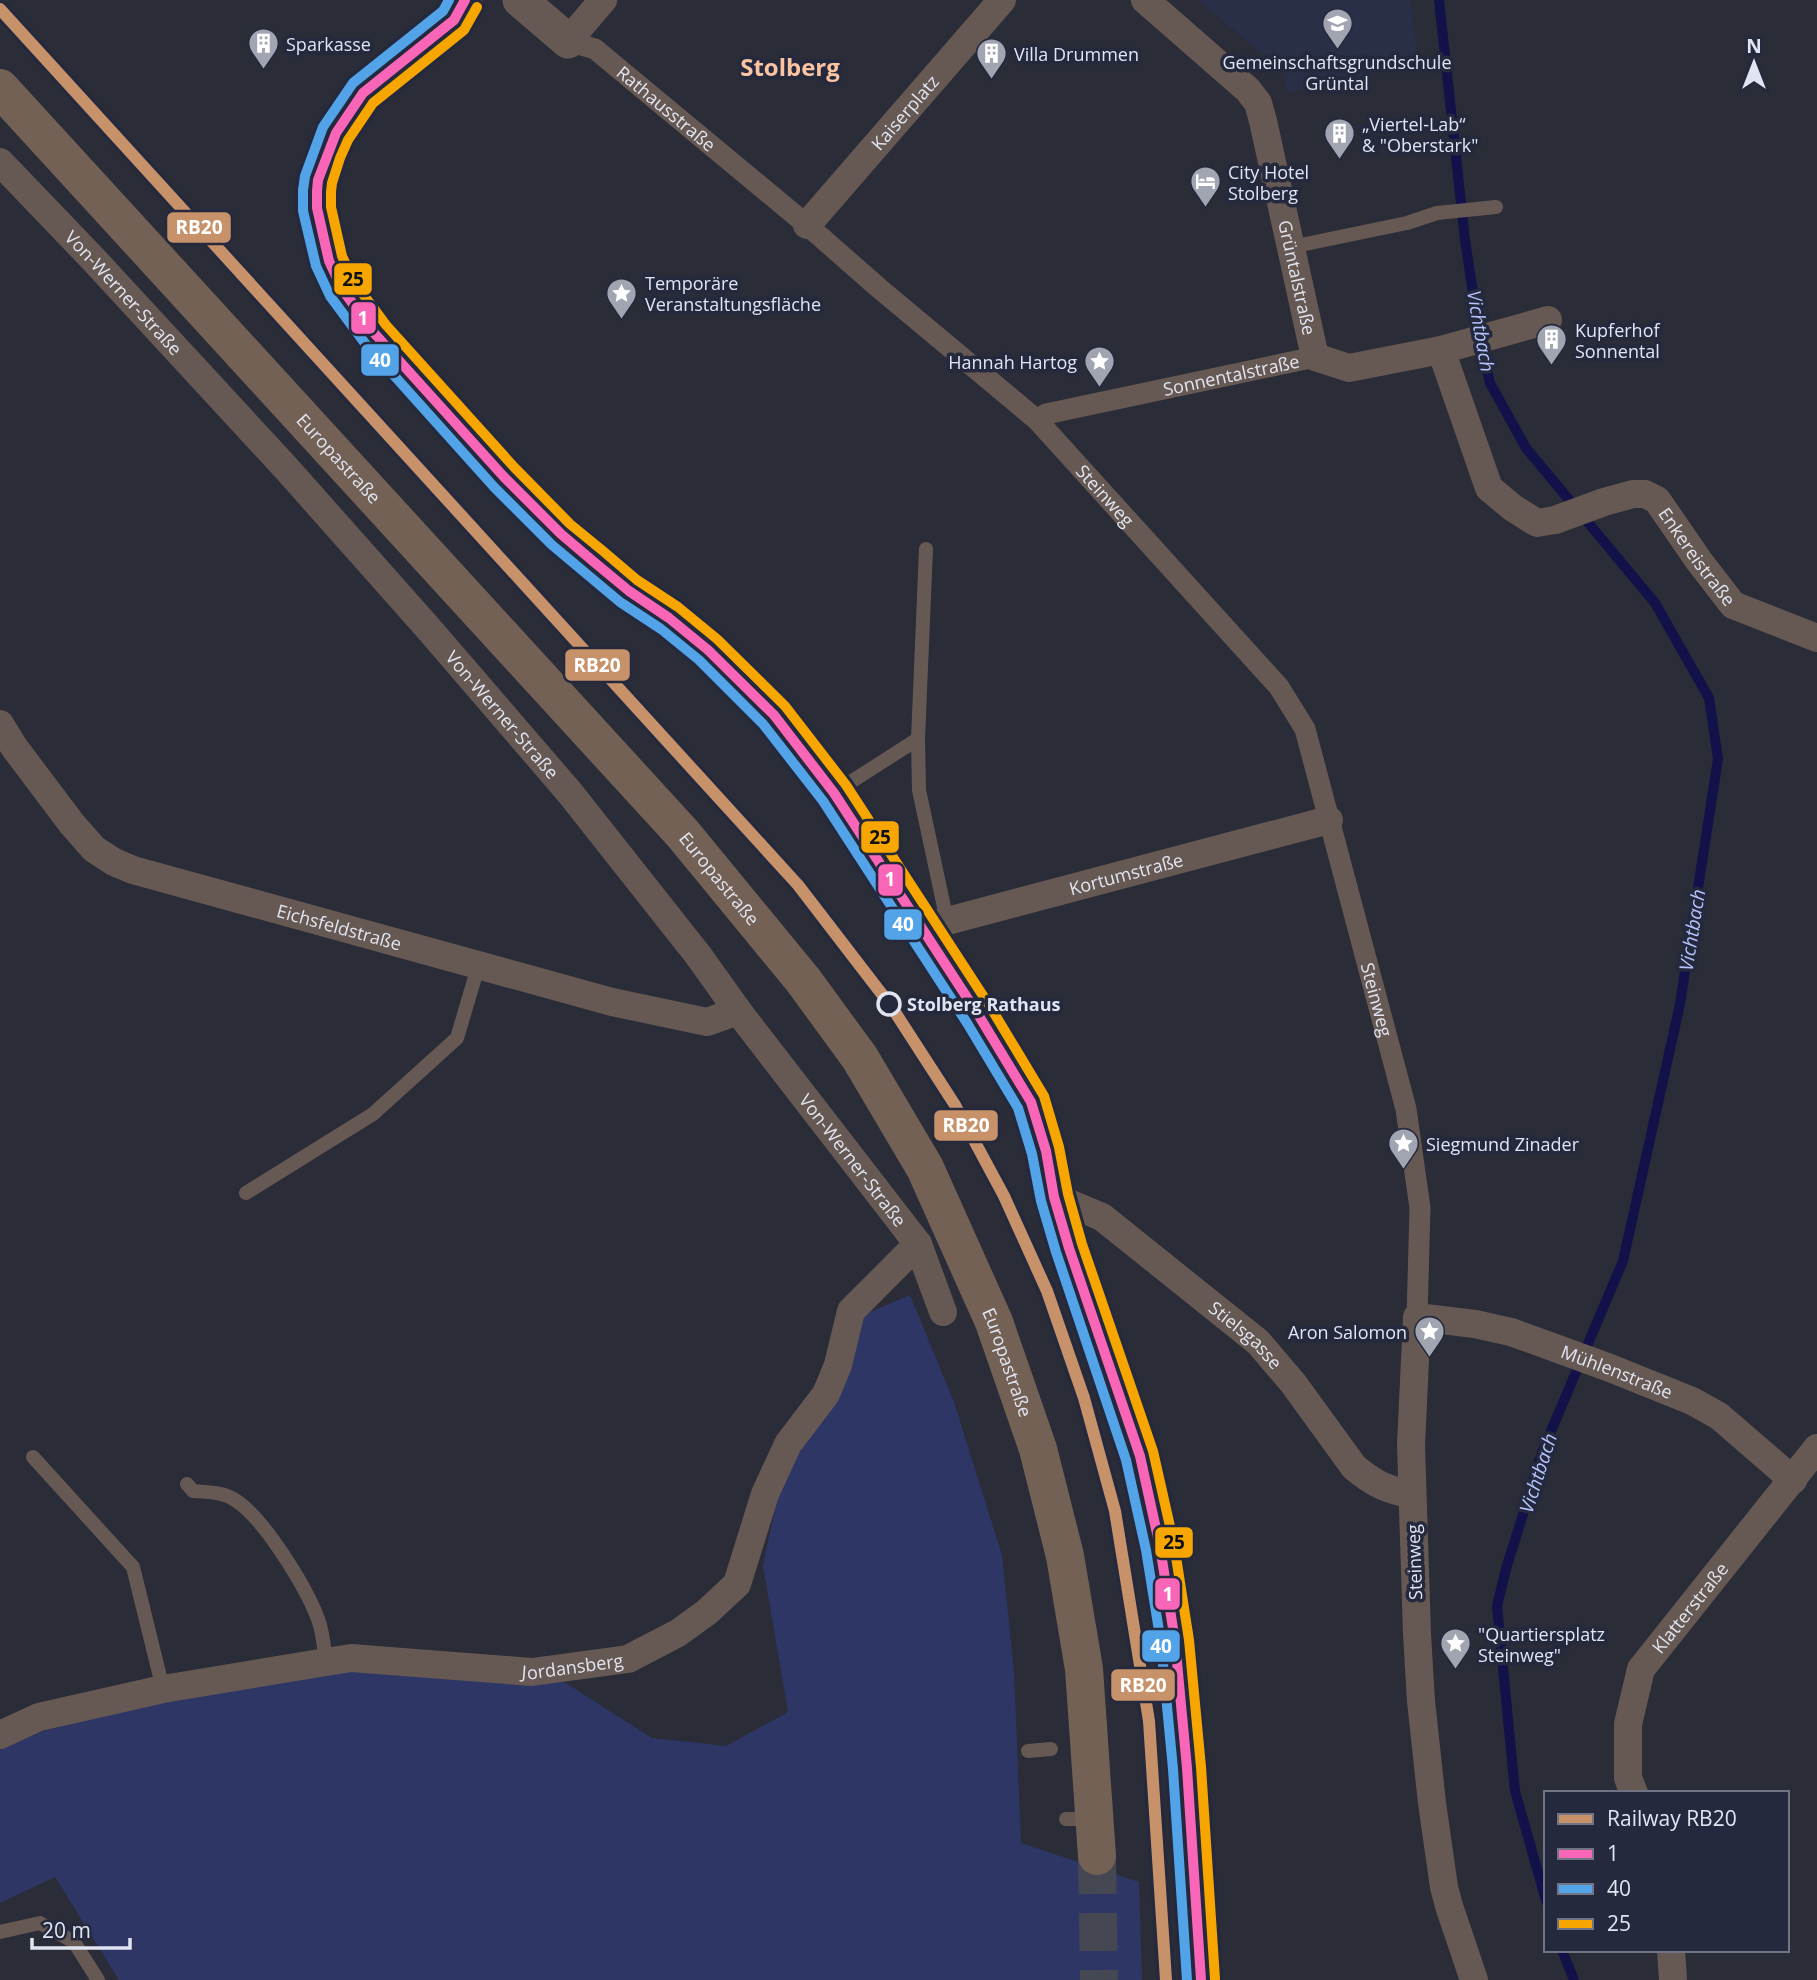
<svg xmlns="http://www.w3.org/2000/svg" width="1817" height="1980" viewBox="0 0 1817 1980" font-family="'Open Sans',sans-serif">
<style>
.built{fill:#292f47}
.green{fill:#2e3665}
.lines{fill:none;stroke-linecap:round;stroke-linejoin:round}
.stream{stroke:#12114a;stroke-width:10}
.primary-tunnel{stroke:#454853;stroke-width:38;stroke-dasharray:38 19;stroke-linecap:butt}
.service{stroke:#665953;stroke-width:14}
.pedestrian{stroke:#665953;stroke-width:21}
.minor{stroke:#665953;stroke-width:28}
.tertiary{stroke:#665953;stroke-width:35}
.primary{stroke:#746155;stroke-width:38}
.bus-1-casing{stroke:#24293d;stroke-width:16}
.bus-2-casing{stroke:#24293d;stroke-width:16}
.bus-3-casing{stroke:#24293d;stroke-width:16}
.bus-1{stroke:#fa66b7;stroke-width:10}
.bus-2{stroke:#53a3e8;stroke-width:10}
.bus-3{stroke:#f7a600;stroke-width:10}
.rail-1-casing{stroke:#24293d;stroke-width:18}
.rail-1{stroke:#c7916a;stroke-width:12}
.stop-dot{fill:#24293d;stroke:#e1e5f2;stroke-width:3.5}
.labels{text-anchor:middle;dominant-baseline:central;stroke-width:7;stroke-linejoin:round;paint-order:stroke}
.poi-label{font-size:18px;fill:#e1e5f2;stroke:#24293d;text-anchor:start}
.street-label{font-size:18px;fill:#e1e5f2;stroke:#24293d}
.stop-label{font-size:18px;font-weight:bold;fill:#e1e5f2;stroke:#24293d;text-anchor:start}
.water-label{font-size:19px;font-style:italic;fill:#b6c4fe;stroke:#24293d}
.district-label{font-size:24px;font-weight:bold;fill:#fcc3a0;stroke:#24293d}
.line-badge{stroke:#24293d;stroke-width:2.5}
.badge-label{font-size:19px;text-anchor:middle;font-weight:bold;fill:#fff}
.pale-badge-label{font-size:19px;text-anchor:middle;font-weight:bold;fill:#111}
</style>
<rect width="100%" height="100%" fill="#2a2c37"/>
<path class="built" d="M1198,0h212l8,59 -44,15 -87,19 -5,-22z"/>
<path class="green" d="M910,1295l44,107 48,153 12,116 7,172 118,39 3,98h-1023l-64,-103 -55,26v-154l44,-18 122,-34 184,-29 211,12 91,58 74,8 62,-34 -25,-146 14,-67 86,-184z"/>
<g class="lines">
<path class="stream" d="M1439,0l26,240 14,93 11,50 36,65 129,155 54,95 9,61 -38,245 -57,257 -80,189 -37,119 -9,37 18,185 31,110
M1562,1950l12,30"/>
<path class="primary-tunnel" d="M1097,1856l2,124"/>
<path class="service" d="M1291,247l116,-24 30,-10 59,-6
M926,549l-8,190 1,51 28,131
M835,792l83,-53
M246,1193l127,-79 84,-76 21,-71
M33,1457l100,110 30,122
M187,1484l6,7c13,1 31,1 42,9 29,18 71,87 83,119 5,13 6,29 8,43
M1028,1751l23,-2
M1066,1819h27
M0,1932l40,-9 34,19 24,38"/>
<g class="pedestrian">
<path id="s1" d="M568,41l27,8 212,176 73,64 157,131 242,267 26,42 101,380 14,99 -3,109"/>
<path id="s2" d="M1037,420l9,-6 269,-57"/>
</g>
<g class="minor">
<path id="s3" d="M1145,0l103,90 10,13 5,18 52,236 34,11 92,-18 107,-30"/>
<path d="M568,41l35,-41"/>
<path id="s4" d="M0,162l94,98 192,208 142,160 142,165 128,162 40,56 180,233 25,68"/>
<path id="s5" d="M807,225l195,-225"/>
<path id="s6" d="M1441,350l48,138 24,20 24,15 18,-3 49,-18 29,-8h12l12,6 42,61 34,44 84,33"/>
<path id="s7" d="M0,724l14,23 58,77 22,25 20,13 19,8 479,132 95,20 31,-11"/>
<path id="s8" d="M921,928l408,-108"/>
<path id="s9" d="M1054,1197l48,20 156,125 35,41 61,84c19,16 34,24 58,27"/>
<path id="s10" d="M0,1735l39,-18 124,-28 163,-27 25,-4 181,14 96,-13 50,-26 29,-21 30,-28 28,-90 23,-50 38,-50 12,-29 13,-54 67,-67"/>
<path id="s11" d="M1634,1793l-6,-15v-54l13,-55 176,-221"/>
<path d="M1671,1950l2,30"/>
<path id="s12" d="M1474,1980l-25,-74 -5,-19 -12,-84 -11,-102 -4,-67 -6,-189 6,-128 58,7 36,8 99,36 82,33 27,15 74,64"/>
</g>
<path class="tertiary" d="M465,0l-11,20 -91,73 -27,40 -9,20 -9,27 -1,11v17l4,22 8,31 13,28 33,45 129,143 57,57 33,28 35,29 40,27 39,32 66,65 60,78 145,223 52,86 15,49 8,46 15,51 71,208 20,91 15,94 12,127 14,212
M520,0l48,41"/>
<path class="primary" id="s13" d="M0,88l683,746 120,146 57,78 65,110 69,154 44,127 27,107 19,113 13,187"/>
<defs>
<path id="bus-1" d="M465,0l-11,20 -91,73 -27,40 -18,47 -1,11v17l12,53 13,28 33,45 129,143 57,57 33,28 35,29 40,27 39,32 66,65 60,78 145,223 52,86 15,49 8,46 15,51 71,208 20,91 15,94 12,127 14,212"/>
<path id="bus-2" d="M449,0l-6,11 -90,72 -30,44 -18,49 -2,14v21l13,55 14,30 34,46 130,145 58,58 68,57 41,27 38,31 64,64 60,77 144,222 51,85 14,46 9,47 15,51 70,208 20,90 15,93 12,126 14,211"/>
<path id="bus-3" d="M477,7l-13,23 -91,73 -25,37 -8,18 -8,25 -1,9v15l11,49 12,26 32,43 128,142 56,57 33,27 34,29 41,27 39,32 68,67 61,79 145,223 53,88 15,51 9,47 14,50 71,207 21,93 15,96 12,127 14,212"/>
</defs>
<use href="#bus-1" class="bus-1-casing"/>
<use href="#bus-2" class="bus-2-casing"/>
<use href="#bus-3" class="bus-3-casing"/>
<use href="#bus-1" class="bus-1"/>
<use href="#bus-2" class="bus-2"/>
<use href="#bus-3" class="bus-3"/>
<defs>
<path id="rail-1" d="M0,9l798,876 93,121 64,99 49,91 43,95 37,107 31,113 34,210 17,259"/>
</defs>
<use href="#rail-1" class="rail-1-casing"/>
<use href="#rail-1" class="rail-1"/>
</g>
<defs>
<symbol id="school-pin" viewBox="-11 -11 22 30"><path d="M0 17L-7.5 6A9.5 9.5 0 1 1 7.5 6Z" fill="#a1a4b1" stroke="#24293d"/><path d="M0-5L7-2L0 1L-7-2ZM-4 1L0 2.5L4 1V4Q0 6-4 4Z" fill="#fff"/></symbol>
<symbol id="building-pin" viewBox="-11 -11 22 30"><path d="M0 17L-7.5 6A9.5 9.5 0 1 1 7.5 6Z" fill="#a1a4b1" stroke="#24293d"/><path d="M-4-6H4V6H1V3H-1V6H-4ZM-2.5-4.3h1.7v1.8h-1.7ZM.8-4.3h1.7v1.8H.8ZM-2.5-1h1.7V.8h-1.7ZM.8-1h1.7V.8H.8Z" fill="#fff"/></symbol>
<symbol id="hotel-pin" viewBox="-11 -11 22 30"><path d="M0 17L-7.5 6A9.5 9.5 0 1 1 7.5 6Z" fill="#a1a4b1" stroke="#24293d"/><path d="M-6-4.5h1.5V1H6V5H4.5V3h-9V5H-6ZM-4 0a1.8 1.8 0 1 1 3.6 0ZM.5 0V-2.5h3Q6-2.5 6 0Z" fill="#fff"/></symbol>
<symbol id="sight-pin" viewBox="-11 -11 22 30"><path d="M0 17L-7.5 6A9.5 9.5 0 1 1 7.5 6Z" fill="#a1a4b1" stroke="#24293d"/><path d="M0-6L1.8-2.2L6-1.7L2.9 1.2L3.7 5.4L0 3.3L-3.7 5.4L-2.9 1.2L-6-1.7L-1.8-2.2Z" fill="#fff"/></symbol>
</defs>
<g fill-rule="evenodd">
<use href="#school-pin" x="1320" y="6" width="35" height="47"/>
<use href="#building-pin" x="246" y="26" width="35" height="47"/>
<use href="#building-pin" x="974" y="36" width="35" height="47"/>
<use href="#building-pin" x="1322" y="116" width="35" height="47"/>
<use href="#hotel-pin" x="1188" y="164" width="35" height="47"/>
<use href="#sight-pin" x="604" y="276" width="35" height="47"/>
<use href="#building-pin" x="1534" y="322" width="35" height="47"/>
<use href="#sight-pin" x="1082" y="344" width="35" height="47"/>
<use href="#sight-pin" x="1386" y="1126" width="35" height="47"/>
<use href="#sight-pin" x="1412" y="1314" width="35" height="47"/>
<use href="#sight-pin" x="1438" y="1626" width="35" height="47"/>
</g>
<circle class="stop-dot" cx="889" cy="1004" r="11"/>
<g class="labels">
<g class="poi-label">
<text x="286" y="44">Sparkasse</text>
<text x="1014" y="54">Villa Drummen</text>
<text x="1337" y="62" text-anchor="middle">Gemeinschaftsgrundschule<tspan x="1337" dy="21">Grüntal</tspan></text>
<text x="1362" y="124">„Viertel-Lab“<tspan x="1362" dy="21">&amp; "Oberstark"</tspan></text>
<text x="1228" y="172">City Hotel<tspan x="1228" dy="21">Stolberg</tspan></text>
<text x="645" y="283">Temporäre<tspan x="645" dy="21">Veranstaltungsfläche</tspan></text>
<text x="1575" y="330">Kupferhof<tspan x="1575" dy="21">Sonnental</tspan></text>
<text x="1077" y="362" text-anchor="end">Hannah Hartog</text>
<text x="1426" y="1144">Siegmund Zinader</text>
<text x="1407" y="1332" text-anchor="end">Aron Salomon</text>
<text x="1478" y="1634">"Quartiersplatz<tspan x="1478" dy="21">Steinweg"</tspan></text>
</g>
<g class="street-label">
<text stroke="none"><textPath href="#s1" startOffset="121">Rathausstraße</textPath></text>
<text stroke="none"><textPath href="#s5" startOffset="149">Kaiserplatz</textPath></text>
<text stroke="none"><textPath href="#s3" startOffset="332">Grüntalstraße</textPath></text>
<text stroke="none"><textPath href="#s4" startOffset="180">Von-Werner-Straße</textPath></text>
<text stroke="none"><textPath href="#s2" startOffset="200">Sonnentalstraße</textPath></text>
<text stroke="none"><textPath href="#s13" startOffset="502">Europastraße</textPath></text>
<text stroke="none"><textPath href="#s1" startOffset="707">Steinweg</textPath></text>
<text stroke="none"><textPath href="#s6" startOffset="401">Enkereistraße</textPath></text>
<text stroke="none"><textPath href="#s4" startOffset="747">Von-Werner-Straße</textPath></text>
<text stroke="none"><textPath href="#s8" startOffset="212">Kortumstraße</textPath></text>
<text stroke="none"><textPath href="#s13" startOffset="1069">Europastraße</textPath></text>
<text stroke="none"><textPath href="#s7" startOffset="415">Eichsfeldstraße</textPath></text>
<text stroke="none"><textPath href="#s1" startOffset="1295">Steinweg</textPath></text>
<text stroke="none"><textPath href="#s4" startOffset="1314">Von-Werner-Straße</textPath></text>
<text stroke="none"><textPath href="#s9" startOffset="238">Stielsgasse</textPath></text>
<text stroke="none"><textPath href="#s13" startOffset="1636">Europastraße</textPath></text>
<text stroke="none"><textPath href="#s12" startOffset="878">Mühlenstraße</textPath></text>
<text transform="translate(1414 1562) rotate(-92)">Steinweg</text>
<text stroke="none"><textPath href="#s11" startOffset="205">Klatterstraße</textPath></text>
<text stroke="none"><textPath href="#s10" startOffset="583">Jordansberg</textPath></text>
</g>
<g class="stop-label">
<text x="907" y="1004">Stolberg Rathaus</text>
</g>
<g class="water-label">
<text transform="translate(1481 331) rotate(80)">Vichtbach</text>
<text transform="translate(1692 930) rotate(-81)">Vichtbach</text>
<text transform="translate(1538 1473) rotate(-72)">Vichtbach</text>
</g>
<g class="district-label">
<text x="790" y="66">Stolberg</text>
</g>
</g>
<g class="line-badge">
<rect x="166" y="211" width="66" height="33" rx="7" fill="#c7916a"/>
<rect x="333" y="262" width="40" height="34" rx="7" fill="#f7a600"/>
<rect x="350" y="301" width="27" height="34" rx="7" fill="#fa66b7"/>
<rect x="360" y="343" width="40" height="34" rx="7" fill="#53a3e8"/>
<rect x="564" y="648" width="67" height="34" rx="7" fill="#c7916a"/>
<rect x="860" y="820" width="40" height="34" rx="7" fill="#f7a600"/>
<rect x="877" y="863" width="27" height="34" rx="7" fill="#fa66b7"/>
<rect x="883" y="908" width="40" height="33" rx="7" fill="#53a3e8"/>
<rect x="933" y="1109" width="66" height="33" rx="7" fill="#c7916a"/>
<rect x="1154" y="1526" width="40" height="33" rx="7" fill="#f7a600"/>
<rect x="1154" y="1577" width="27" height="34" rx="7" fill="#fa66b7"/>
<rect x="1141" y="1629" width="40" height="34" rx="7" fill="#53a3e8"/>
<rect x="1110" y="1668" width="66" height="34" rx="7" fill="#c7916a"/>
</g>
<g class="badge-label">
<text x="199" y="234">RB20</text>
<text x="363" y="325">1</text>
<text x="380" y="367">40</text>
<text x="597" y="672">RB20</text>
<text x="890" y="886">1</text>
<text x="903" y="931">40</text>
<text x="966" y="1132">RB20</text>
<text x="1168" y="1601">1</text>
<text x="1161" y="1653">40</text>
<text x="1143" y="1692">RB20</text>
</g>
<g class="pale-badge-label">
<text x="353" y="286">25</text>
<text x="880" y="844">25</text>
<text x="1174" y="1549">25</text>
</g>
<rect x="1544" y="1791" width="245" height="161" fill="#24293d" stroke="#707485" stroke-width="2"/>
<rect x="1558" y="1814" width="35" height="10" fill="#c7916a" stroke="#707485" stroke-width="2"/>
<text x="1607" y="1826" font-size="21" fill="#e1e5f2">Railway RB20</text>
<rect x="1558" y="1849" width="35" height="10" fill="#fa66b7" stroke="#707485" stroke-width="2"/>
<text x="1607" y="1861" font-size="21" fill="#e1e5f2">1</text>
<rect x="1558" y="1884" width="35" height="10" fill="#53a3e8" stroke="#707485" stroke-width="2"/>
<text x="1607" y="1896" font-size="21" fill="#e1e5f2">40</text>
<rect x="1558" y="1919" width="35" height="10" fill="#f7a600" stroke="#707485" stroke-width="2"/>
<text x="1607" y="1931" font-size="21" fill="#e1e5f2">25</text>
<g transform="translate(1754 63)" stroke="#24293d" stroke-width="5" paint-order="stroke">
<path d="M0-5L12 26L0 18L-12 26Z" fill="#e1e5f2"/>
<text y="-10" font-size="19" font-weight="bold" text-anchor="middle" fill="#e1e5f2">N</text>
</g>
<path d="M32 1938v10h98v-10" fill="none" stroke="#e1e5f2" stroke-width="3.5"/>
<text x="42" y="1938" font-size="21" fill="#e1e5f2" stroke="#24293d" stroke-width="5" paint-order="stroke">20 m</text>
</svg>
